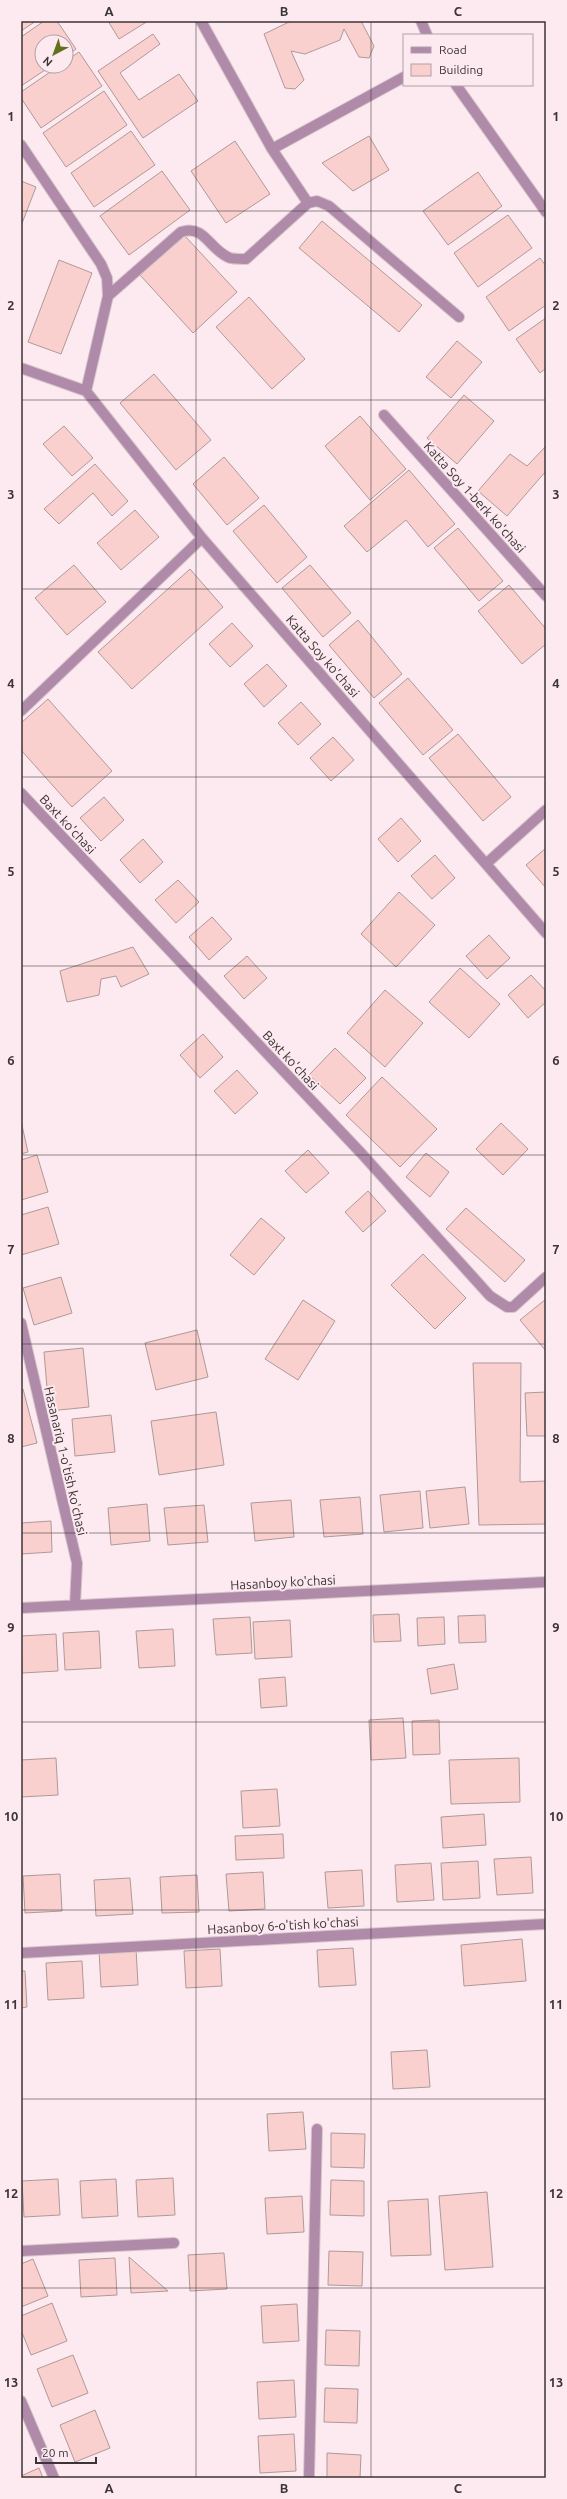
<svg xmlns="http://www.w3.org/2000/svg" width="567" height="2499" viewBox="0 0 567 2499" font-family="Ubuntu,sans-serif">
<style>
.building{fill:#fad0ce;stroke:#af9998}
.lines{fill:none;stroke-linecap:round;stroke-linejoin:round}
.minor-casing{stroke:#d6c6cb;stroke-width:12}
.minor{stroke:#b08aa9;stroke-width:10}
.grid{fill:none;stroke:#3c3436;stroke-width:1;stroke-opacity:0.55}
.labels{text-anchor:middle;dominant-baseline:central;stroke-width:4;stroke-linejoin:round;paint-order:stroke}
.street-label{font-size:13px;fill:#3c3436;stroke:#fceaf0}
.neatline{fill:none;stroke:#3c3436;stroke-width:1.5}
.grid-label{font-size:13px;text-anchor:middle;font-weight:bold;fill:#3c3436}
</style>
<rect width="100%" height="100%" fill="#fceaf0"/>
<path class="building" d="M21,21h15l-15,10z
M44,21h13l19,28 -10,7v-14h-24v24h9l-30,20v-49z
M108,21h40l-29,18z
M291,21h70l13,25 -5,12 -10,-1 -15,-28 -4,11 -35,14 -14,-3 13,29 -9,9 -10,-1 -21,-54z
M153,34l7,10 -40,29 19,27 40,-26 19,27 -55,37 -45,-67z
M79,52l23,34 -61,42 -20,-30v-6l38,-26h7v-5z
M104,91l23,34 -61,42 -23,-34z
M131,131l24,34 -61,42 -23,-34z
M369,136l20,34 -36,21 -31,-28z
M235,141l35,53 -44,29 -35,-52z
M162,171l28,39 -61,45 -29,-39z
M478,172l24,34 -54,39 -25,-34z
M21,181l15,6 -15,39z
M508,215l24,33 -54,39 -24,-34z
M322,221l100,84 -23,27 -100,-84z
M184,235l53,57 -44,41 -53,-58z
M540,258l6,8v39l-37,26 -23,-34z
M59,260l33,13 -31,81 -33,-12z
M249,297l56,62 -33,30 -56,-62z
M546,318v50l-6,5 -24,-34z
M457,341l25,21 -31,36 -25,-21z
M154,374l57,66 -35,30 -56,-67z
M464,395l30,26 -37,43 -30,-26z
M360,416l46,53 -36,31 -45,-54z
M64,426l29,32 -21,18 -29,-32z
M546,446v25l-39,45 -29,-25 32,-37 17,12z
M224,457l35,41 -32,27 -34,-41z
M95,464l33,37 -16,15 -19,-23 -34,31 -15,-15z
M409,470l46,54 -27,23 -22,-27 -39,32 -23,-26z
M264,505l43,52 -30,26 -44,-52z
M135,510l24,27 -38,33 -24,-27z
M458,528l45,53 -24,20 -45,-53z
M74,565l32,37 -39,33 -32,-37z
M310,565l41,48 -28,24 -41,-49z
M190,569l33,38 -91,82 -34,-37z
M509,585l37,44v15l-24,20 -44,-53z
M358,620l44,54 -28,24 -45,-53z
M232,623l21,23 -23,21 -21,-23z
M267,664l20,22 -23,21 -20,-23z
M408,678l45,52 -30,25 -44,-52z
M48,699l64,72 -40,36 -51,-57v-27z
M301,702l20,22 -23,21 -20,-22z
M458,734l53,63 -28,24 -54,-63z
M333,737l21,23 -23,21 -21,-23z
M104,797l20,23 -23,21 -21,-23z
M401,818l20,23 -23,21 -20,-23z
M143,839l20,23 -23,21 -20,-23z
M546,848v40l-20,-23z
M435,855l20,23 -23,21 -21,-23z
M178,880l21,22 -23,21 -21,-23z
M399,892l36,33 -39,42 -35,-33z
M212,917l20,22 -23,21 -20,-23z
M489,935l21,23 -23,21 -21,-23z
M133,947l16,27 -28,13 -5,-11 -15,3 -2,16 -32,7 -7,-31z
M247,956l20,22 -23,21 -20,-23z
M460,968l40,36 -31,34 -40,-36z
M531,975l15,16v11l-18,16 -20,-23z
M385,990l38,33 -38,44 -38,-34z
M203,1034l20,23 -23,21 -20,-23z
M335,1048l31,30 -26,26 -31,-29z
M237,1070l21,23 -23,21 -21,-23z
M382,1077l55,52 -37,38 -54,-52z
M21,1121l7,31 -7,2z
M501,1123l27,26 -25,26 -27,-26z
M308,1150l21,23 -23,20 -21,-22z
M426,1153l23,19 -19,25 -24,-20z
M37,1155l11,37 -27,8v-40z
M368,1191l18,20 -23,21 -18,-20z
M48,1207l11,37 -38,11v-40z
M466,1208l59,52 -20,22 -59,-53z
M261,1218l24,20 -31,37 -24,-20z
M423,1254l43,44 -31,31 -44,-44z
M61,1277l11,36 -38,12 -11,-37z
M546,1299v52l-26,-31z
M303,1300l32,21 -37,59 -33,-21z
M197,1330l11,47 -52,13 -11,-47z
M83,1348l6,59 -40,4 -5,-59z
M473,1363h48l-1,119 26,-1v43l-67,1z
M23,1389l14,54 -16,4v-57z
M546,1392v44h-19l-2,-43z
M216,1412l8,53 -65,10 -8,-54z
M111,1415l4,37 -40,4 -3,-37z
M465,1487l4,37 -39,4 -4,-37z
M420,1491l3,37 -39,4 -4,-37z
M360,1497l3,37 -39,3 -4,-37z
M291,1500l3,37 -39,4 -4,-38z
M147,1504l3,37 -39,4 -3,-37z
M204,1505l4,37 -40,3 -4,-37z
M51,1521l1,31 -31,2v-31z
M399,1614l2,27 -27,1 -1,-27z
M485,1615l1,27 -27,1 -1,-27z
M250,1617l2,36 -36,2 -3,-36z
M444,1617l1,27 -27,2 -1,-28z
M290,1620l2,37 -37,2 -2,-37z
M173,1629l2,37 -36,2 -3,-37z
M99,1631l2,37 -36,2 -2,-37z
M56,1634l2,37 -36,2 -1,-37z
M454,1664l4,25 -27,5 -4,-25z
M285,1677l2,29 -26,2 -2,-29z
M403,1718l3,40 -35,2 -2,-40z
M439,1720l1,34 -27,1 -1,-34z
M56,1758l2,37 -37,2v-37z
M519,1758l1,44 -69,2 -2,-44z
M277,1789l3,37 -37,2 -2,-37z
M484,1814l2,31 -43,3 -2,-31z
M283,1834l1,24 -48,2 -1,-24z
M531,1857l2,36 -36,2 -3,-36z
M478,1861l2,37 -37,2 -2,-37z
M431,1863l3,37 -37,2 -2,-37z
M362,1870l2,36 -36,2 -3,-36z
M263,1872l2,37 -36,2 -3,-37z
M60,1874l2,37 -37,2 -2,-37z
M197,1875l2,37 -37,1 -2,-36z
M130,1878l3,36 -37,2 -2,-36z
M522,1939l4,42 -62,5 -3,-41z
M136,1948l2,37 -37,2 -2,-36z
M353,1948l3,37 -37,2 -2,-37z
M220,1949l2,37 -36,2 -2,-37z
M82,1961l2,37 -36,2 -2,-37z
M21,1971h4l2,36 -6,1z
M427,2050l3,37 -37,2 -2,-37z
M303,2112l3,37 -37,2 -2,-37z
M331,2133l34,1 -1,34 -33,-1z
M173,2178l2,37 -37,2 -2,-37z
M58,2179l2,36 -36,2 -2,-36z
M116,2179l2,37 -36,2 -2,-37z
M331,2180l33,1v35l-34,-1z
M487,2192l6,75 -48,3 -6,-74z
M302,2196l2,36 -37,2 -2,-36z
M428,2199l3,56 -40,1 -3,-55z
M329,2251l34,1 -1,34 -34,-1z
M224,2253l3,36 -37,2 -2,-36z
M129,2257l39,34 -37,2z
M115,2258l2,37 -36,2 -2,-37z
M33,2259l15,37 -27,11v-43z
M52,2303l15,38 -36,14 -10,-25v-14z
M297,2304l2,37 -36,2 -2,-37z
M326,2330l34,1 -1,35 -34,-1z
M73,2355l15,38 -36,14 -15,-38z
M294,2380l2,37 -37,2 -2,-37z
M325,2388l33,1 -1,34 -33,-1z
M95,2410l15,38 -35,14 -15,-37z
M294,2434l2,37 -36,2 -2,-37z
M327,2453l34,2 -1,23h-33z
M39,2468l4,10h-22v-2z"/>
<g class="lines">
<defs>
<path id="minor" d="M201,21l71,128
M421,21l6,14
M456,85l90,127
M21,145l80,119 6,14 1,18 -22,95
M308,203l9,-2 12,5 130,111
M108,296l73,-64c24,-8 28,18 49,26 4,1 11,1 16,1l62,-56 -36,-54 132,-72
M21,368l65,23
M86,391l116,147 344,395
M384,415l162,181
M21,711l181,-173
M21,793l341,361 128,142 17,11h6l33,-30
M487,863l59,-53
M21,1323l56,240 -2,42
M21,1608l525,-26
M21,1953l525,-29
M21,2251l153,-8
M21,2401l33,77
M309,2478l8,-349"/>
</defs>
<use href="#minor" class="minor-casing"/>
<use href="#minor" class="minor"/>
</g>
<path class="grid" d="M196,21v2457M371,21v2457M21,211h525M21,400h525M21,589h525M21,777h525M21,966h525M21,1155h525M21,1344h525M21,1533h525M21,1722h525M21,1910h525M21,2099h525M21,2288h525"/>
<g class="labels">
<g class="street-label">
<text transform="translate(475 497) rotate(48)">Katta Soy 1-berk ko'chasi</text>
<text transform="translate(323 656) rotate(49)">Katta Soy ko'chasi</text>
<text transform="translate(68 824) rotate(47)">Baxt ko'chasi</text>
<text transform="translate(291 1060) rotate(47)">Baxt ko'chasi</text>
<text transform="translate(66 1461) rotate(77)">Hasanariq 1-o'tish ko'chasi</text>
<text transform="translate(283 1582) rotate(-3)">Hasanboy ko'chasi</text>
<text transform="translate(283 1925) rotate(-3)">Hasanboy 6-o'tish ko'chasi</text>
</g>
</g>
<rect width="567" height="2499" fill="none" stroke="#fceaf0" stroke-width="44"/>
<rect x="403" y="34" width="130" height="52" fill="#fceaf0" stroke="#afa1a6"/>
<rect x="411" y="47" width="20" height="6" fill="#b08aa9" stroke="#afa1a6"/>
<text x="439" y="54" font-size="12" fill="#3c3436">Road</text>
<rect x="411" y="64" width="20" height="12" fill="#fad0ce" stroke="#afa1a6"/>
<text x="439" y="74" font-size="12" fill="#3c3436">Building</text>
<g transform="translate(54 54) rotate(221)"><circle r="19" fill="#fceaf0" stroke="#afa1a6"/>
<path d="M0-3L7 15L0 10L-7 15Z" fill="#64711c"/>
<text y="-6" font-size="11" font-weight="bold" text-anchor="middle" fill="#3c3436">N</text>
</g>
<path d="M36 2457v6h60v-6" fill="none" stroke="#3c3436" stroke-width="2"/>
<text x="42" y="2457" font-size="12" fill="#3c3436" stroke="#fceaf0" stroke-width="3" paint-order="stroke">20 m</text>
<rect x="22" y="22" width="523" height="2455" class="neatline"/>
<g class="grid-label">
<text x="109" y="16">A</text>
<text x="284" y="16">B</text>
<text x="458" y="16">C</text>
<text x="11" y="121">1</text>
<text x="556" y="121">1</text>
<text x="11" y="310">2</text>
<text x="556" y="310">2</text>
<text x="11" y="499">3</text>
<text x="556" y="499">3</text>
<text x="11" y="688">4</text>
<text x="556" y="688">4</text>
<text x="11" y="876">5</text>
<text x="556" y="876">5</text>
<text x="11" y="1065">6</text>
<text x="556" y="1065">6</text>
<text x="11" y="1254">7</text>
<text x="556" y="1254">7</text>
<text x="11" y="1443">8</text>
<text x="556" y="1443">8</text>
<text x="11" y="1632">9</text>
<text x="556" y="1632">9</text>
<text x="11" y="1821">10</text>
<text x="556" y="1821">10</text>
<text x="11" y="2009">11</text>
<text x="556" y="2009">11</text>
<text x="11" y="2198">12</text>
<text x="556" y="2198">12</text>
<text x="11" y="2387">13</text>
<text x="556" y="2387">13</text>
<text x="109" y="2493">A</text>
<text x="284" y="2493">B</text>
<text x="458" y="2493">C</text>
</g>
</svg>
